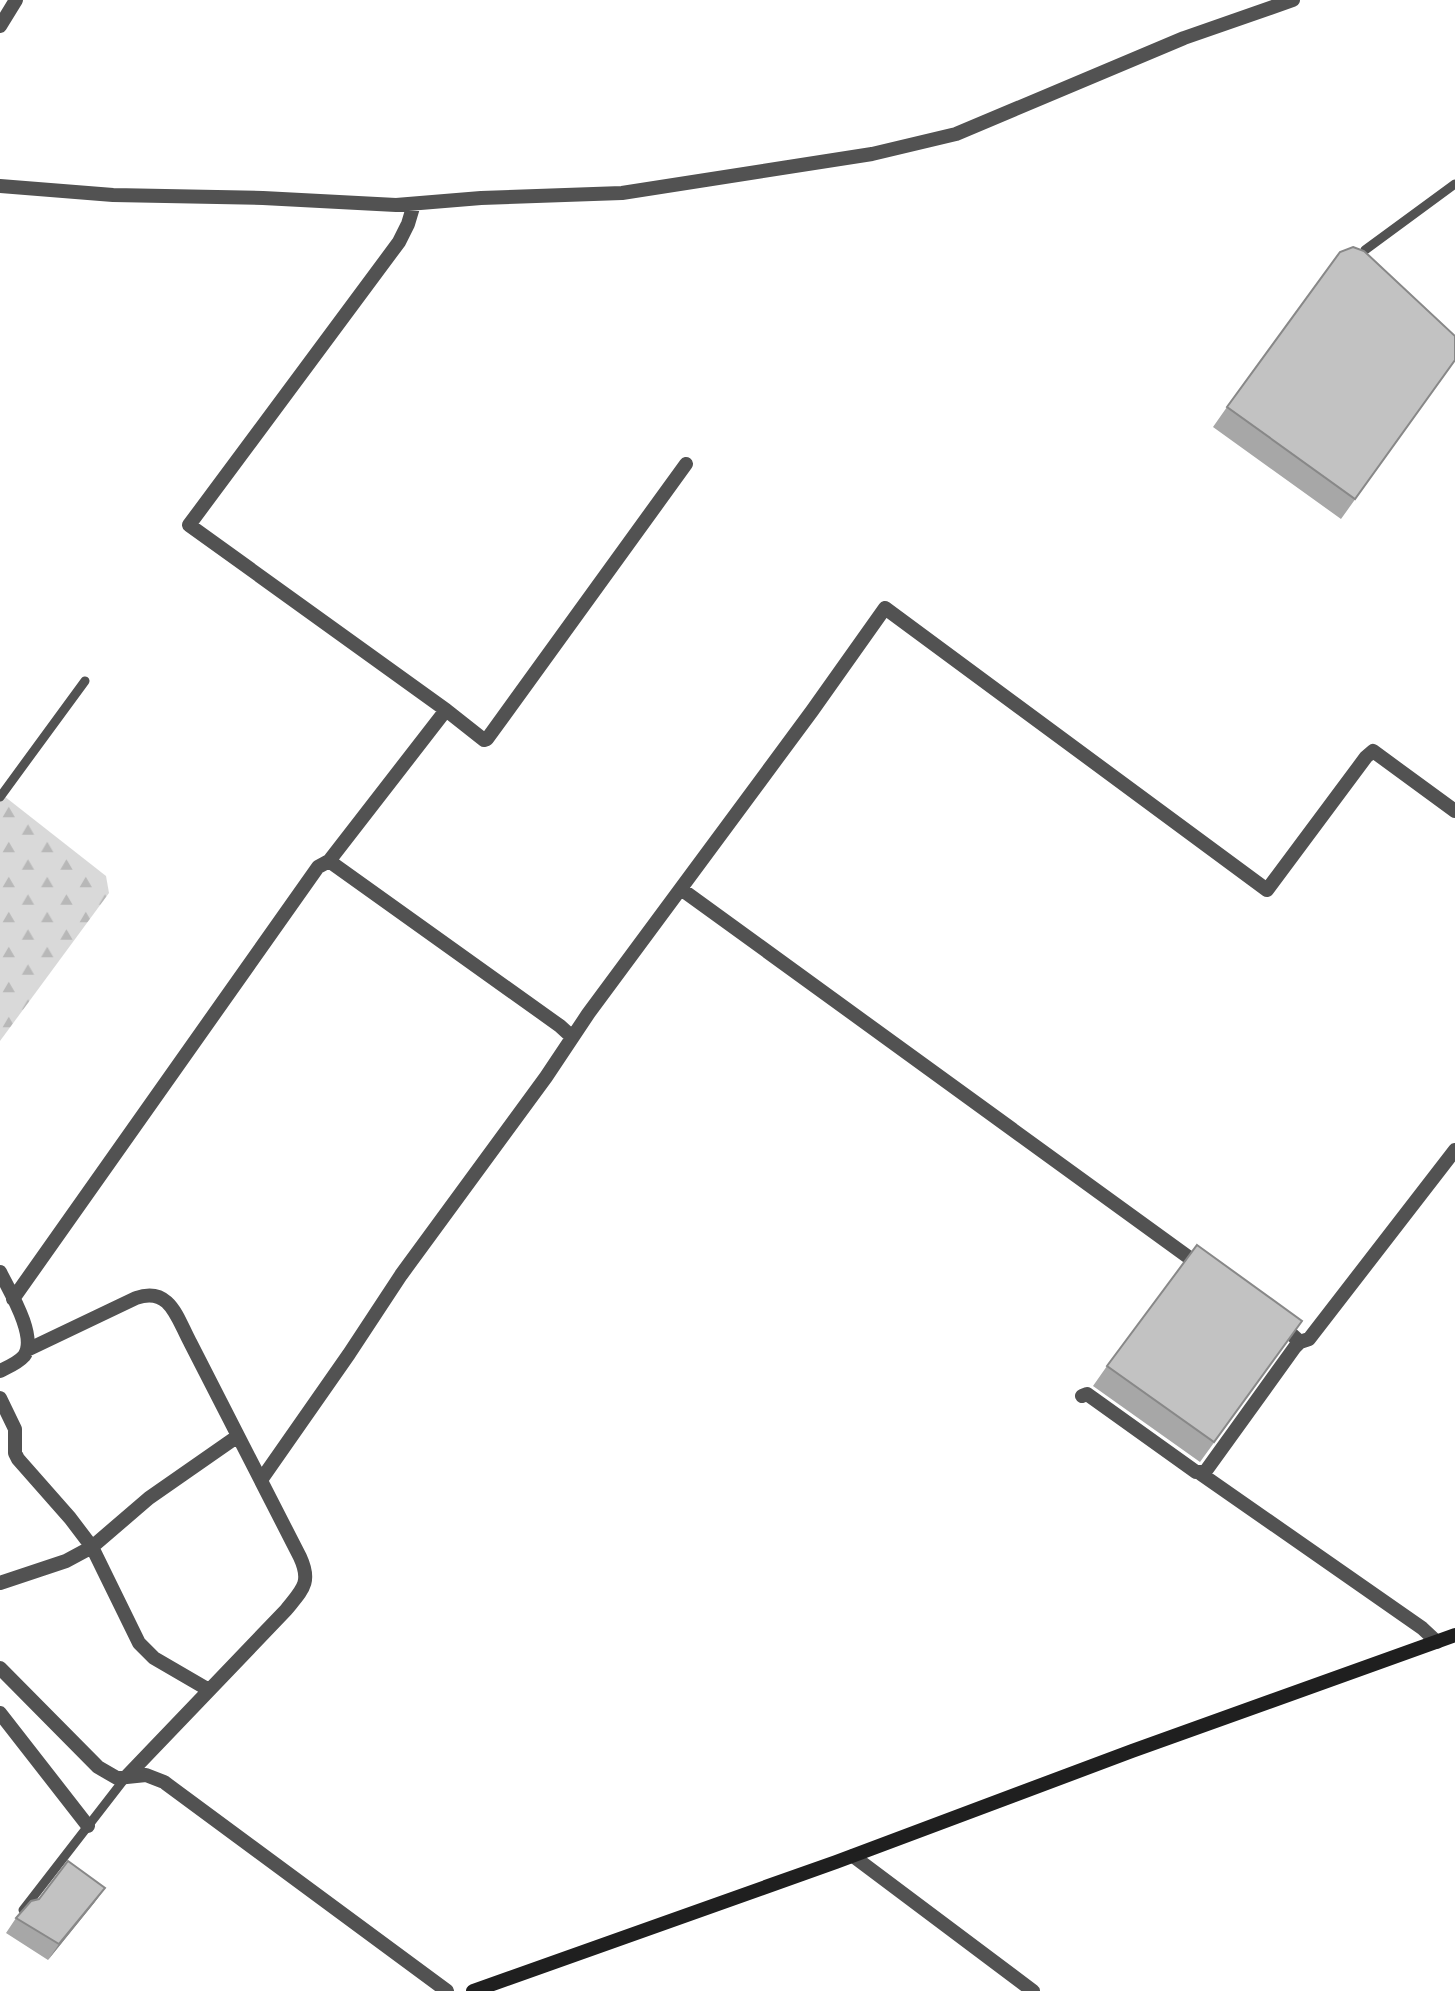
<svg xmlns="http://www.w3.org/2000/svg" width="1455" height="1991" viewBox="0 0 1455 1991" font-family="Helvetica,sans-serif">
<style>
.forest{fill:url(#forest-firs)}
.lines{fill:none;stroke-linecap:round;stroke-linejoin:round}
.lane{stroke:#525252;stroke-width:9}
.street{stroke:#525252;stroke-width:14}
.secondary{stroke:#1f1f1f;stroke-width:14}
.wall{fill:#a7a7a7}
.shaded-wall{fill:#888}
.building{fill:#c2c2c2;stroke:#888;stroke-width:2}
</style>
<defs>
<pattern id="forest-firs" width="22" height="20" patternUnits="userSpaceOnUse" patternTransform="scale(1.75)"><rect width="22" height="20" fill="#d9d9d9"/><path d="M5 1l3.5 6h-7zM16 11l3.5 6h-7z" fill="#b8b8b8"/></pattern>
</defs>
<rect width="100%" height="100%" fill="#fff"/>
<path class="forest" d="M4,796l102,80 3,17 -109,148v-240z"/>
<g class="lines">
<path class="lane" d="M1365,250l90,-66
M0,797l85,-116
M23,1910l103,-133"/>
<path class="street" d="M0,26l16,-26
M0,186l113,9 150,3 133,7 85,-7 141,-5 250,-39 84,-20 228,-96 109,-38
M414,204l-6,20 -9,18 -210,283 257,185
M681,889l521,378
M572,1037l-12,-11 -231,-165 117,-151 38,30 3,-1 199,-275
M0,1272c9,18 38,65 24,84 -6,7 -16,11 -24,15
M13,1299l305,-432 11,-6
M1278,1322l22,20
M27,1350l109,-52c34,-12 41,20 54,44l110,215c12,26 2,33 -14,53l-160,167
M1082,1396l5,-2 109,78h9l90,-125 5,-5 9,-3 146,-189
M0,1398l15,31v24l3,6 52,59 22,29 47,96 15,15 55,32
M1201,1474l221,154 15,14
M261,1480l88,-126 52,-79 145,-198 42,-63 224,-303 73,-103 382,282 99,-133 7,-6 82,60
M0,1583l66,-22 26,-14 57,-49 89,-62
M0,1668l98,99 19,11 29,-3 18,7 283,209
M0,1713l88,113
M853,1856l180,135"/>
<path class="secondary" d="M473,1991l363,-129 296,-111 323,-116"/>
</g>
<path class="wall" d="M1455,360l-114,159 -128,-92 14,-20z
M1302,1321l-102,141 -107,-76 14,-20z
M105,1888l-11,15 -46,57 -42,-27 10,-15z"/>
<path class="shaded-wall" d="M105,1888l-11,15 -46,57 11,-16z"/>
<path class="building" d="M1353,247l11,4 91,85v24l-100,139 -128,-92 113,-155z
M1197,1245l105,76 -88,121 -107,-76z
M68,1861l37,27 -46,56 -43,-26 15,-17 8,-2z"/>
</svg>
